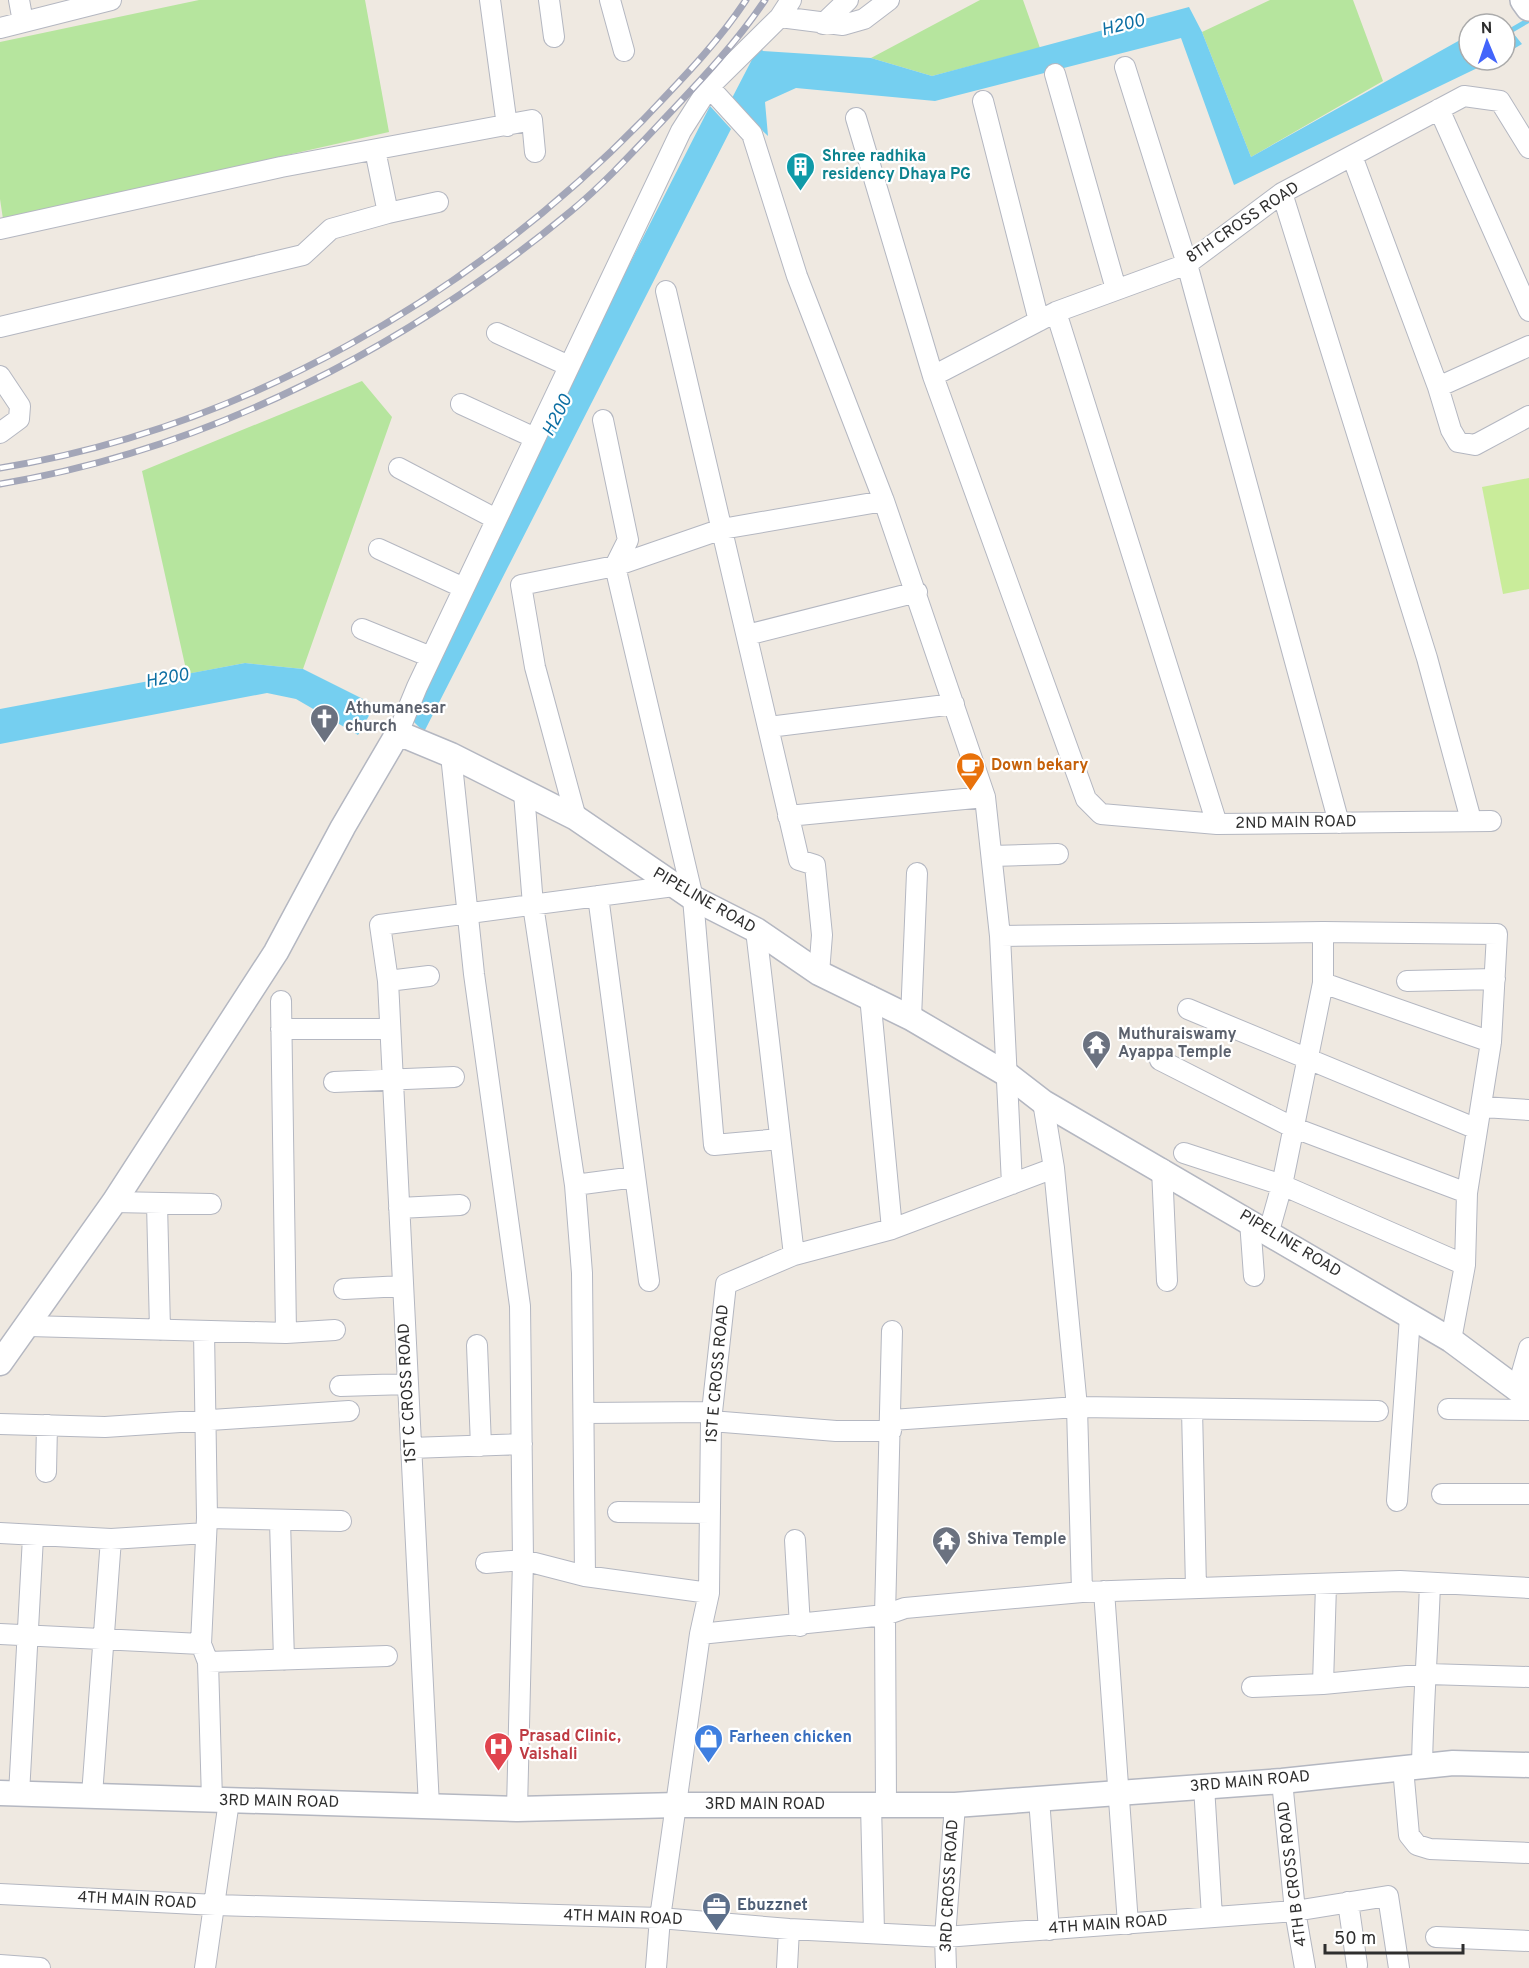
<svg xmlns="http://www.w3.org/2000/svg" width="1529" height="1968" viewBox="0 0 1529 1968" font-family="Overpass,sans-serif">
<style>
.green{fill:#b6e59e}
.pitch{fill:#c9ec9a}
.water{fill:#75cff0}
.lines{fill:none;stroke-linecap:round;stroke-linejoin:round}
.stream{stroke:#75cff0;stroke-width:5}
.minor-casing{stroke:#b4b7c1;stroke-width:22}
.tertiary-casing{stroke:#b4b7c1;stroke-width:27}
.secondary-casing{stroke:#b4b7c1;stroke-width:30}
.minor{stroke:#fff;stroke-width:20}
.tertiary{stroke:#fff;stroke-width:24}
.secondary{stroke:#fff;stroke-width:27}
.rail-casing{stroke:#a3a6b8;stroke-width:7}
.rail{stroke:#fff;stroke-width:4.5;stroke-dasharray:14;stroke-linecap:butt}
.labels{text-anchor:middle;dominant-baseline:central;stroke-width:4.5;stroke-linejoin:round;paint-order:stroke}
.culture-label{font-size:16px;font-weight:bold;fill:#0d838f;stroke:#fff;text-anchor:start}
.street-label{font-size:16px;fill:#2e2e2e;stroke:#fff}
.worship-label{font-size:16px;font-weight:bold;fill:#5b616d;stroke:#fff;text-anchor:start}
.food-label{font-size:16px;font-weight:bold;fill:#c56008;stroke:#fff;text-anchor:start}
.health-label{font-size:16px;font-weight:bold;fill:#be3a42;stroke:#fff;text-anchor:start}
.shop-label{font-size:16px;font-weight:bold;fill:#366cbe;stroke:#fff;text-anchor:start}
.service-label{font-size:16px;font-weight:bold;fill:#4e5e75;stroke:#fff;text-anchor:start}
.water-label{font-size:18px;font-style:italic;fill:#0d6fa3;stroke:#fff}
</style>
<rect width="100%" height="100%" fill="#efe9e1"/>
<path class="green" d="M199,0h166l24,132 -386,87 -3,-20v-157z
M980,0h43l17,48 -108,28 -61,-18z
M1270,0h83l30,81 -132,76 -49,-125z
M362,381l30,36 -89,252 -58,-6 -58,11 -45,-203z"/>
<path class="pitch" d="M1529,478v111l-26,5 -21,-107z"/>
<path class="water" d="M1189,7l13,25 49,125 218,-122v25h25l-260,125 -53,-147 -246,63 -139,-13 -31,14 3,34 -37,-36 28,-54 4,5 108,7 61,18z
M1501,18l21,26 -17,10v-30h-15z
M710,106l21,23 -307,603 -14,-14 190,-396z
M245,663l58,6 72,36 -17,30 -62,-36 -29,-6 -267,51v-35z"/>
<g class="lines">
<path class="stream" d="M1505,34l24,-14"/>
<defs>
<path id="minor" d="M19,0l4,22
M490,0l17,126
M549,0l5,37
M610,0l14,51
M780,17l63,8 21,-6 25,-19
M823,24l25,-24
M0,28l111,-28
M1125,67l62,197 152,559
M1055,74l61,215
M709,87l43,47 45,142 87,225 101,296 15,139 12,248
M983,101l56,220
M1439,109l90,202
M856,118l77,258 153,423 15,15 116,10 274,-3
M1352,156l86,231 13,43 7,12 17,3 54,-29
M1282,193l145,465 44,162
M388,213l50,-11
M0,229l281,-62 251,-47 3,32
M666,291l133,569 16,5 7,70 -3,38
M1056,312l161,512
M0,327l303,-72 28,-26 57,-16 -13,-63
M497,333l72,33
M0,376l20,30 -1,13 -19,14
M933,376l123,-64 131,-48 95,-71 182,-97 36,5 29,47
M1438,387l91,-41
M461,404l74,34
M603,420l25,120 -13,26 78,332 21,247 66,-6
M399,468l97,51
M379,549l85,39
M362,629l69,28
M747,635l170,-43
M769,727l185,-23
M398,733l19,-46 264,-556 28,-44 71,-70 11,-17
M451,755l23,219 46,332 3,254 -6,249
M524,793l9,112 42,280 7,88 3,303
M788,816l197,-19
M576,818l-41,-151 -14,-82 94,-19 107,-37 162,-28
M992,856l66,-2
M598,896l51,385
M756,930l38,325
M1000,936l323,-4 174,2 -6,108 -24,151 -2,72 -14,75
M388,981l41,-5
M1407,981l88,-2
M1323,983l168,59
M870,996l22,233
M281,1001l5,332
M1188,1009l289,120
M911,1018l6,-145
M281,1029h109
M1160,1060l132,67 175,66
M334,1082l120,-5
M1483,1107l46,3
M1184,1153l98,32 183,80
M1054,1168l23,239 5,185
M1162,1169l5,112
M575,1185l60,-8
M114,1202l97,2
M157,1203l3,127
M399,1208l61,-3
M1250,1221l4,55
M1269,1231l13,-46 41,-202v-51
M344,1289l59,-3
M29,1326l257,7 49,-3
M204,1331l3,187 -6,126 7,18 4,138
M477,1345l4,101
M340,1386l68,-2
M1517,1390l12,-42
M1192,1409l4,179
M1448,1409l81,1
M584,1413l128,-1
M892,1420l185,-13 301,4
M711,1421l125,10h55
M0,1424l105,3 244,-16
M411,1448l111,-4
M46,1472l1,-47
M1442,1494h87
M1397,1501l13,-184
M618,1512l92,1
M207,1518l134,3
M280,1521l4,139
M0,1533l111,6 95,-6
M795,1540l5,86
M486,1563l37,-3 62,16 124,17
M1104,1591l24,333
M0,1634l201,10
M700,1634l185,-19 20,-7 177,-16 318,-11 129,7
M208,1662l179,-6
M1323,1684l3,-99
M1252,1687l71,-3 105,-10 101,3
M1422,1766c1,-61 6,-121 8,-183
M1403,1768l6,67 8,10 13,4 99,4
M1282,1781l13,130 10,57
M1204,1786l8,131
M19,1794l14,-257
M92,1795l19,-256
M1039,1799l10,131
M871,1804l3,128
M886,1804l-1,-189 7,-284
M429,1806l-41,-825 -8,-56 294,-39
M0,1894l216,11 444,13 129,11 156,8 350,-26 93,-15 11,72
M1348,1902l9,63
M1436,1937l93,4
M0,1965l40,3
M205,1968l24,-167
M656,1968l4,-50 40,-284 9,-41 2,-172 15,-137 68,-29 98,-26 162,-61 -11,-66
M787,1968l2,-39
M946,1968l-1,-31 10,-132"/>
<path id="tertiary" d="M0,1363l114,-161 162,-250 67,-125 55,-94 53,22 125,63 117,80 63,32 63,43 92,45 97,57 35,27 408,238 78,58
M0,1793l517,16 161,-4h277l327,-24 171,-18 76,2"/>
<path id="secondary" d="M1524,0l5,7"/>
</defs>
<use href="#minor" class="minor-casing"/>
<use href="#tertiary" class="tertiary-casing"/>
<use href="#secondary" class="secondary-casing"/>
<use href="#minor" class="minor"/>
<use href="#tertiary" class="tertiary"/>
<use href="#secondary" class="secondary"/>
<defs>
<path id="rail" d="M0,468c244,-40 471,-172 643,-348 36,-38 74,-76 103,-120
M0,484c210,-35 407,-137 570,-272 34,-28 65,-62 96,-95 35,-37 71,-75 99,-117"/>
</defs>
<use href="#rail" class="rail-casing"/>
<use href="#rail" class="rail"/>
</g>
<defs>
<symbol id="building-pin" viewBox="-11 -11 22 30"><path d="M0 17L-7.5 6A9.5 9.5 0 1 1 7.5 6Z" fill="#0f9aa8" stroke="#fff"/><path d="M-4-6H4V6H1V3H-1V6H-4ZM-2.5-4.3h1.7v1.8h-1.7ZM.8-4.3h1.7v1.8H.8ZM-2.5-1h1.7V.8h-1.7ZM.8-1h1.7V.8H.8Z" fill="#fff"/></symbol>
<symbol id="church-pin" viewBox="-11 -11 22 30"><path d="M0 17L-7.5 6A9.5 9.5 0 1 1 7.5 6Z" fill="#6b7280" stroke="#fff"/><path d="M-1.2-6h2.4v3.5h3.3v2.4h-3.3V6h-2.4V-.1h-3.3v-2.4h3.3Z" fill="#fff"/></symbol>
<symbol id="cafe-pin" viewBox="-11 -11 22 30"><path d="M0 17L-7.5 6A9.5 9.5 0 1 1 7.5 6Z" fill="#e8710a" stroke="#fff"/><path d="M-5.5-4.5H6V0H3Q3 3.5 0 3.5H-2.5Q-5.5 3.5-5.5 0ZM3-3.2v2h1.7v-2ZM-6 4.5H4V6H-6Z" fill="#fff"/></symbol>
<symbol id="temple-pin" viewBox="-11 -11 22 30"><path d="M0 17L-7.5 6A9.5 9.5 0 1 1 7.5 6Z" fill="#6b7280" stroke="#fff"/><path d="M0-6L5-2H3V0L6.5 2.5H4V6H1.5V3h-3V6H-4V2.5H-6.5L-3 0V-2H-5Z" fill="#fff"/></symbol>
<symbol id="shop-pin" viewBox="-11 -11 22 30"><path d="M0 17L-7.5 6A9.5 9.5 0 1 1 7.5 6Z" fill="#3f7fe0" stroke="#fff"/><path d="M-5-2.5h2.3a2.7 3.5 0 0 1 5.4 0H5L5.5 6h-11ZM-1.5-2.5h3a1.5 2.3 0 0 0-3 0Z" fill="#fff"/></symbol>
<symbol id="hospital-pin" viewBox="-11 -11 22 30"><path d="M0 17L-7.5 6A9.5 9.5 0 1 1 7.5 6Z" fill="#e0444e" stroke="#fff"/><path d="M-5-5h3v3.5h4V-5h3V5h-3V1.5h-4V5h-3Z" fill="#fff"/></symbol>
<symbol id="office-pin" viewBox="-11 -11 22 30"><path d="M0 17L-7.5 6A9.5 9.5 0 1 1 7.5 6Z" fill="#5c6f8a" stroke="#fff"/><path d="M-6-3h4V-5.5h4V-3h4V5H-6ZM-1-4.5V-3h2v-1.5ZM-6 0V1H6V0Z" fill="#fff"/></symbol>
</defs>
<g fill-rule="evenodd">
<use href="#building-pin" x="784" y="150" width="33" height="45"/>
<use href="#church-pin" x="308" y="702" width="33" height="45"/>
<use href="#cafe-pin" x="954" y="750" width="33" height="45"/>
<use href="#temple-pin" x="1080" y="1028" width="33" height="45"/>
<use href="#temple-pin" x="930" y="1524" width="33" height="45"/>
<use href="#shop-pin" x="692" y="1722" width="33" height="45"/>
<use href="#hospital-pin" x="482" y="1730" width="33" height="45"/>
<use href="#office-pin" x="700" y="1890" width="33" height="45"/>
</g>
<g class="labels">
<g class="culture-label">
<text x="822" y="157">Shree radhika<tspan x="822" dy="18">residency Dhaya PG</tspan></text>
</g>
<g class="street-label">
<text transform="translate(1243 223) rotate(-34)">8TH CROSS ROAD</text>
<text transform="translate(1296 823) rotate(-1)">2ND MAIN ROAD</text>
<text transform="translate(704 901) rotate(30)">PIPELINE ROAD</text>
<text transform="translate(1290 1244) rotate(31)">PIPELINE ROAD</text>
<text transform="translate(718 1374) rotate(-85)">1ST E CROSS ROAD</text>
<text transform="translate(408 1393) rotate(-93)">1ST C CROSS ROAD</text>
<text transform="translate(1250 1782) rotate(-5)">3RD MAIN ROAD</text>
<text transform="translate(279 1802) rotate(1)">3RD MAIN ROAD</text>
<text x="765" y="1805">3RD MAIN ROAD</text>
<text transform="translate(1293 1874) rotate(-97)">4TH B CROSS ROAD</text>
<text transform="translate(950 1886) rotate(-87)">3RD CROSS ROAD</text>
<text transform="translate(137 1901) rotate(3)">4TH MAIN ROAD</text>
<text transform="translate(623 1918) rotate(2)">4TH MAIN ROAD</text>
<text transform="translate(1108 1925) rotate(-4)">4TH MAIN ROAD</text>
</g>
<g class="worship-label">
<text x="345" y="709">Athumanesar<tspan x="345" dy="18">church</tspan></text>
<text x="1118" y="1035">Muthuraiswamy<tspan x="1118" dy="18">Ayappa Temple</tspan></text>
<text x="967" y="1540">Shiva Temple</text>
</g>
<g class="food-label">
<text x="991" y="766">Down bekary</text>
</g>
<g class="health-label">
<text x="519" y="1737">Prasad Clinic,<tspan x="519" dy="18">Vaishali</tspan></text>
</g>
<g class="shop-label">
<text x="729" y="1738">Farheen chicken</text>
</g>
<g class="service-label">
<text x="737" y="1906">Ebuzznet</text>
</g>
<g class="water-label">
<text transform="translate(1123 26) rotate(-14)">H200</text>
<text transform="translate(558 416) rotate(-63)">H200</text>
<text transform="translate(167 679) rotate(-10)">H200</text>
</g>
</g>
<g transform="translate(1487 42) rotate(358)"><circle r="28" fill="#ffffff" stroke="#ababab" stroke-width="1.5"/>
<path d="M0-4.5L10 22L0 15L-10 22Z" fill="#4264fb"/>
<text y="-9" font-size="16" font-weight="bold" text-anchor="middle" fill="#2e2e2e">N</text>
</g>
<path d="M1325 1944v9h138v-9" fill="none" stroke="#2e2e2e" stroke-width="3"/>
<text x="1334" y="1944" font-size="18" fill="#2e2e2e" stroke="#ffffff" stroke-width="4.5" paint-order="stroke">50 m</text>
</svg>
